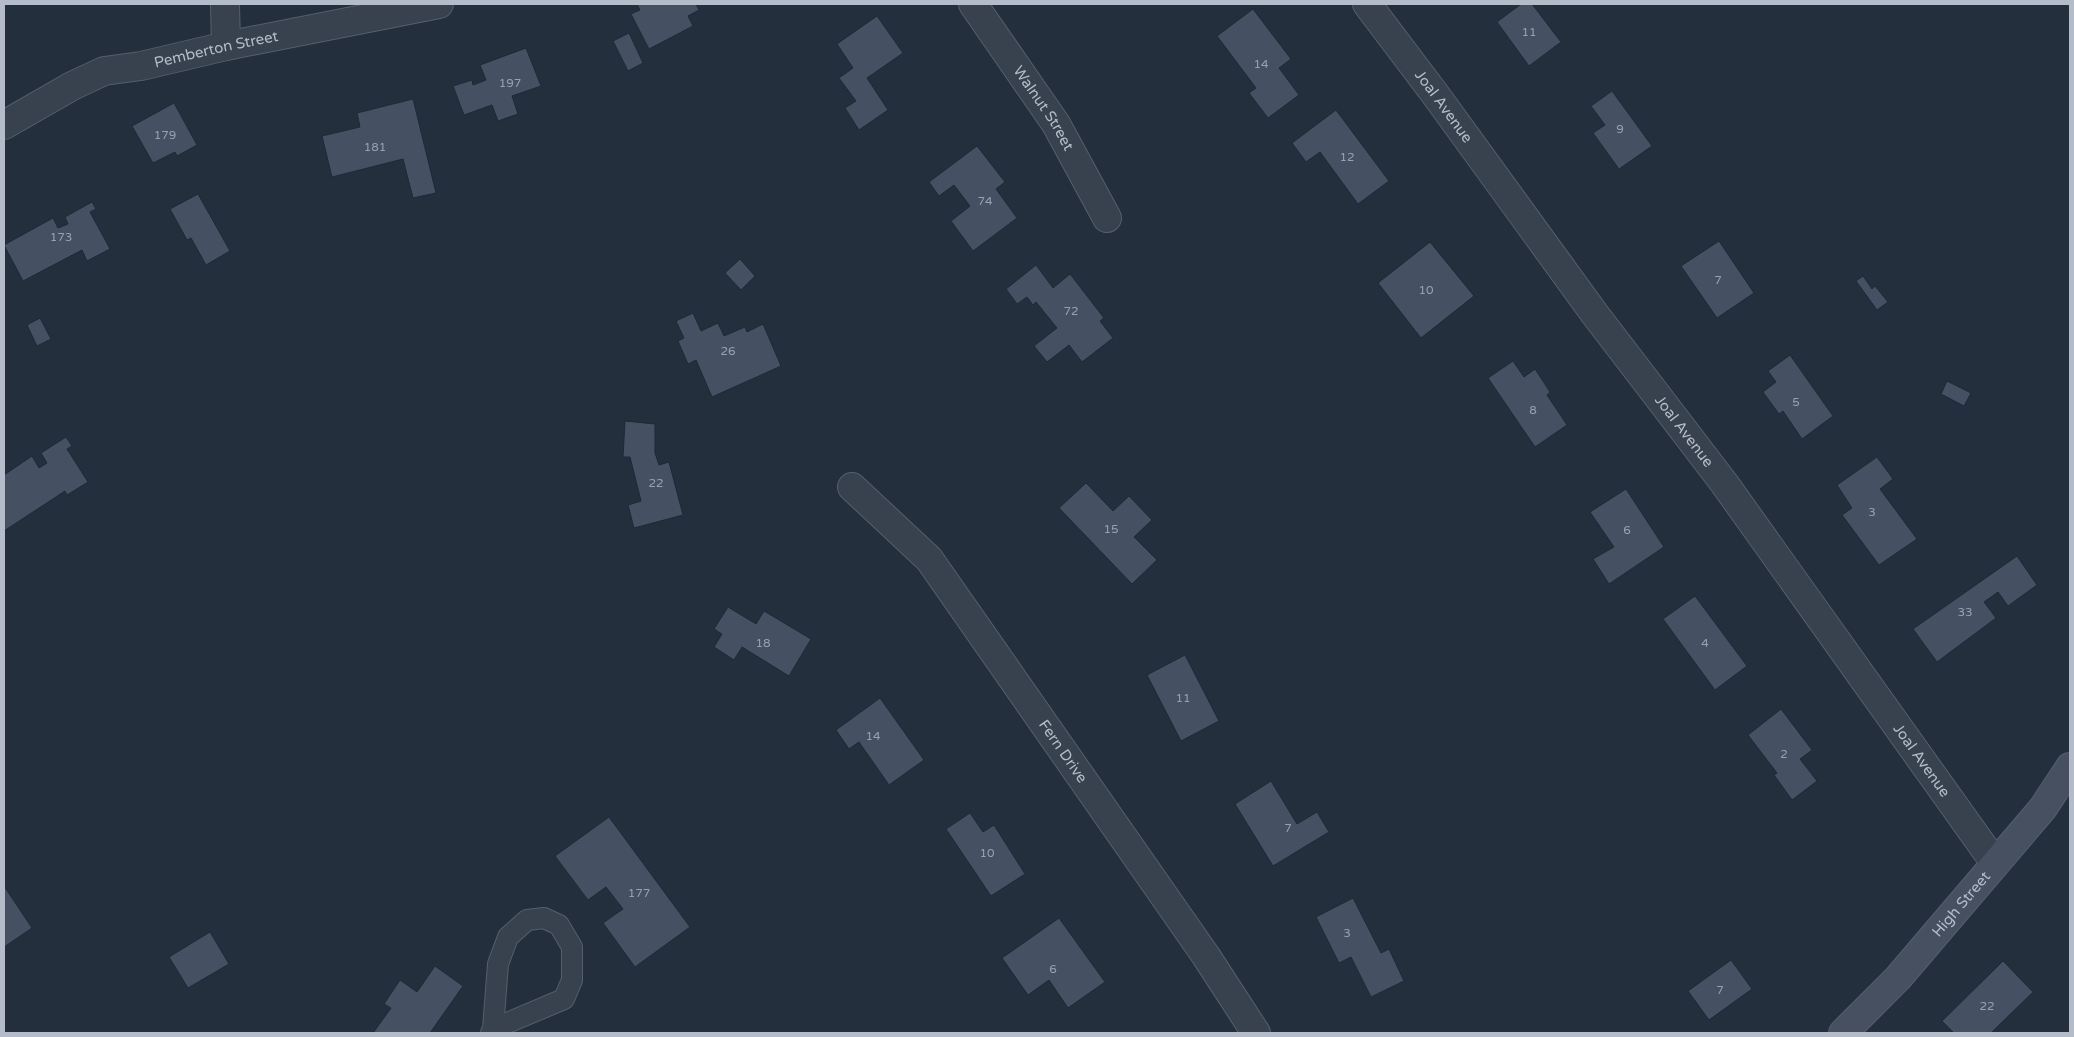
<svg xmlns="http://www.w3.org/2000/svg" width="2074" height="1037" viewBox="0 0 2074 1037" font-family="'Varela Round',sans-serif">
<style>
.building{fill:#455162;stroke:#1f2835}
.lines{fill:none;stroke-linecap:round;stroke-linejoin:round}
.lane-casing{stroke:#565f6c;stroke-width:22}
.street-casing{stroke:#565f6c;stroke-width:30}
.secondary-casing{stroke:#565f6c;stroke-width:30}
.lane{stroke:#38414e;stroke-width:20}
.street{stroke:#38414e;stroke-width:28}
.secondary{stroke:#465061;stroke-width:28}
.labels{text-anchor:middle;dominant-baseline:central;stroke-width:4;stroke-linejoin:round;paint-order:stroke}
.number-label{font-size:12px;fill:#98a1af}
.street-label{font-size:15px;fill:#b4bcc9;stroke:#1d2633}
</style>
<rect width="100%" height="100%" fill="#242f3e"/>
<path class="building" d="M637,4h59l3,6 -11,6 5,10 -44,23 -18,-35 9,-4z
M1521,4h11l29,38 -32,24 -32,-44z
M1253,9l38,50 -12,9 20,27 -31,23 -19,-25 7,-5 -39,-52z
M877,16l26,37 -36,25 21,32 -29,20 -14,-22 11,-7 -17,-23 14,-10 -16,-24z
M629,33l14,30 -15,8 -15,-30z
M526,48l15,38 -29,10 6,18 -20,7 -6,-16 -28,10 -11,-29 19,-6 1,5 13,-5 -6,-15z
M1612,91l40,55 -33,23 -26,-36 12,-8 -14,-19z
M413,99l23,94 -23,5 -10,-39 -71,18 -10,-41 38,-9 -3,-14z
M174,103l23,42 -20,11 -2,-4 -22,11 -21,-37z
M1336,110l53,71 -31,23 -38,-52 -14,10 -14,-19z
M977,146l28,36 -9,7 21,29 -44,33 -22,-30 19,-15 -16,-21 -15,11 -10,-14z
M198,194l32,57 -24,14 -15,-27 -4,2 -17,-31z
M92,202l4,7 -6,3 20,37 -23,12 -5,-11 -59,31 -19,-36 49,-27 5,10 10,-4 -3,-7z
M1719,241l35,52 -37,25 -36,-52z
M1430,242l44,54 -53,42 -43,-55z
M740,259l15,17 -14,14 -16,-17z
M1036,265l17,23 17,-14 34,44 -4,3 13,17 -31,24 -13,-17 -22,17 -13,-16 23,-18 -21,-26 -3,3 -6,-8 -10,7 -11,-15z
M1863,276l9,13 3,-3 13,16 -11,8 -21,-29z
M693,313l8,18 17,-8 6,13 21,-9 2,5 16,-8 18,42 -69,31 -16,-37 -8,4 -10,-23 6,-3 -8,-17z
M40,318l11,21 -14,7 -10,-21z
M1790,355l43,61 -31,23 -19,-28 -4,3 -16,-22 13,-10 -8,-11z
M1513,361l11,16 11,-8 15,23 -3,3 20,30 -32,22 -47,-69z
M1947,381l24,12 -7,13 -23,-12z
M625,421l30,3v29l4,12 10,-3 14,53 -49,13 -6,-23 13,-4 -11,-44h-7z
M66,437l6,9 -5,3 21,33 -21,13 -2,-4 -61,40v-56l28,-19 7,12 8,-5 -6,-10z
M1877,457l16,22 -13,10 37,50 -38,26 -37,-50 10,-7 -15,-23z
M1086,483l27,28 16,-15 23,24 -18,17 23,23 -25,24 -73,-76z
M1626,489l38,58 -55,37 -16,-25 21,-12 -24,-35z
M2017,556l20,29 -29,21 -10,-14 -14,10 12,16 -59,44 -24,-33z
M1695,596l52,70 -32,24 -52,-71z
M728,607l28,17 8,-13 47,28 -22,37 -47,-29 -8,13 -20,-13 8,-13 -8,-5z
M1185,655l34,66 -38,20 -34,-66z
M880,698l44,62 -35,25 -30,-43 -10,7 -13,-19z
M1781,709l31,41 -12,9 17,22 -25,19 -18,-25 3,-2 -29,-38z
M1271,781l26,43 20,-12 12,20 -56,34 -38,-62z
M970,813l13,19 11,-7 31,49 -34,22 -45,-67z
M609,817l81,110 -55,40 -32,-44 20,-14 -17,-22 -18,13 -33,-44z
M4,886l28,42 -28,19z
M1353,898l28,55 8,-4 15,32 -33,16 -20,-40 -12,6 -23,-46z
M1059,918l46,64 -37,26 -19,-28 -21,15 -26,-37z
M210,932l19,32 -41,24 -19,-31z
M1731,960l21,29 -43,31 -21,-29z
M2003,961l30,31 -42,41h-37l-12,-12z
M435,966l28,20 -33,47h-57l18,-25 -7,-4 16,-24 17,12z"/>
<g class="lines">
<defs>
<path id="lane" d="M491,1033l2,-4 5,-65 10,-27 19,-17 17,-2 15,7 13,22v33l-8,19 -71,30"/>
<g id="street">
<path d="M225,4l1,42"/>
<path id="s1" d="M973,4l83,120 51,94"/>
<path id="s2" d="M1367,4l68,90 159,219 130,170 271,380"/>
<path id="s3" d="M4,125l68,-39 32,-15 37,-5 85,-20 213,-42"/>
<path id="s4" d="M852,487l77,72 277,397 50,77"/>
</g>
<g id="secondary">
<path id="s5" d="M1843,1033l55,-55 145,-170 27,-41"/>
</g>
</defs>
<use href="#lane" class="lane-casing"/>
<use href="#street" class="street-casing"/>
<use href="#secondary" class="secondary-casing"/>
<use href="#lane" class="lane"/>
<use href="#street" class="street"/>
<use href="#secondary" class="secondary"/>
</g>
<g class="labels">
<g class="number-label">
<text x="1529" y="32">11</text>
<text x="1261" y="64">14</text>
<text x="510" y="83">197</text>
<text x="1620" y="129">9</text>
<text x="165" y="135">179</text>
<text x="375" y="147">181</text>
<text x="1347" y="157">12</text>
<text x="985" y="201">74</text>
<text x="61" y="237">173</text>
<text x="1718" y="280">7</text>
<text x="1426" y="290">10</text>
<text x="1071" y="311">72</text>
<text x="728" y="351">26</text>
<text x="1796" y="402">5</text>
<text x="1533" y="410">8</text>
<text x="656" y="483">22</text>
<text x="1872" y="512">3</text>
<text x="1111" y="529">15</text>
<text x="1627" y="530">6</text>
<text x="1965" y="612">33</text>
<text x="763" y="643">18</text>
<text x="1705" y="643">4</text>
<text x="1183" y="698">11</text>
<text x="873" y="736">14</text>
<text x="1784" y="754">2</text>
<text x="1288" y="828">7</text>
<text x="987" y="853">10</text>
<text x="639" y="893">177</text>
<text x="1347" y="933">3</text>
<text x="1053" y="969">6</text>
<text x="1720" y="990">7</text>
<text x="1987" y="1006">22</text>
</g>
<g class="street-label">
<text stroke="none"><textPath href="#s3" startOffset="228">Pemberton Street</textPath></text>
<text stroke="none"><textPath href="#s2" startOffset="128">Joal Avenue</textPath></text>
<text stroke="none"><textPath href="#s1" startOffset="126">Walnut Street</textPath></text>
<text stroke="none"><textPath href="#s2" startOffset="532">Joal Avenue</textPath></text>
<text stroke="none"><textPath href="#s4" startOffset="340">Fern Drive</textPath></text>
<text stroke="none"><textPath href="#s2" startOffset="938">Joal Avenue</textPath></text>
<text stroke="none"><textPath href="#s5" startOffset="175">High Street</textPath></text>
</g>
</g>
<rect width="2074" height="1037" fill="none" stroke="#b4bcc9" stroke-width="10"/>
</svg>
